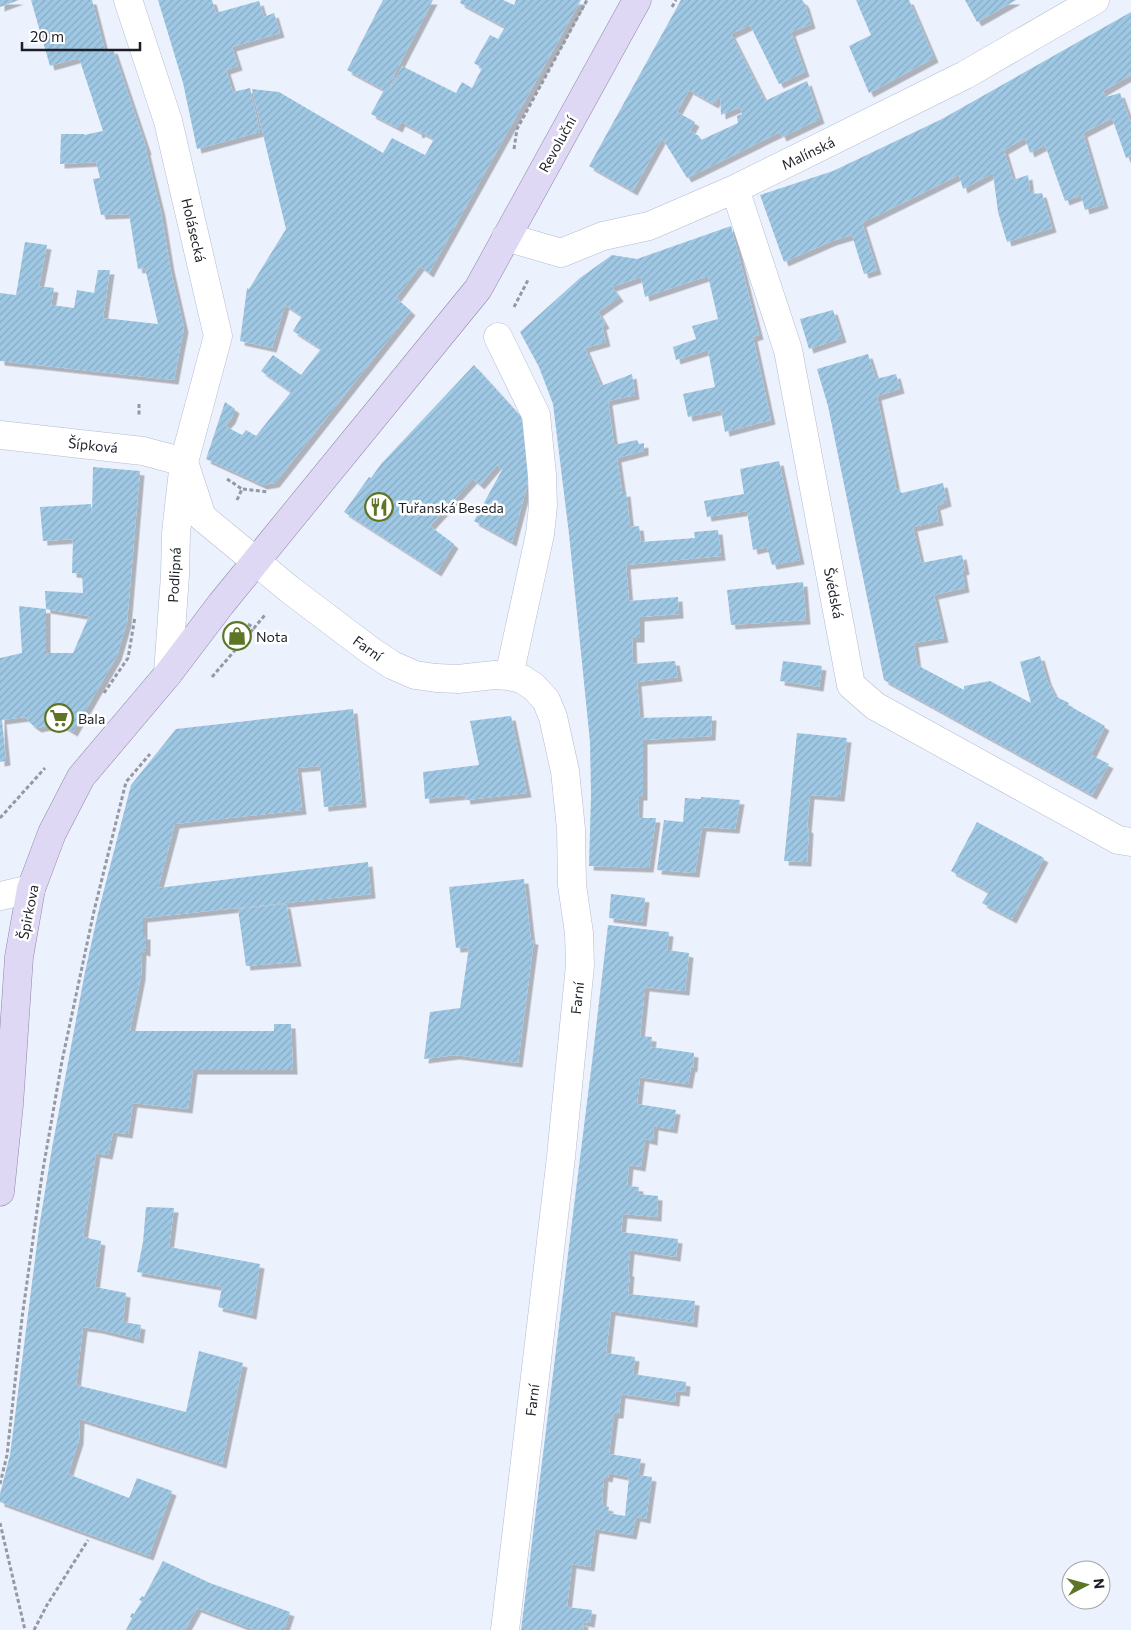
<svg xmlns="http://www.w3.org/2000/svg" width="1131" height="1630" viewBox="0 0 1131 1630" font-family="Commissioner,sans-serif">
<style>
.building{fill:url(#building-hatch);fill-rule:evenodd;filter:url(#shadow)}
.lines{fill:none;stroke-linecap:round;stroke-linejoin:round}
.minor-casing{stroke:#b3bbcf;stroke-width:29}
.major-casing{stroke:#8c86a7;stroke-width:29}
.path{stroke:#9599a4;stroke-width:3;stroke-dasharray:4 2.5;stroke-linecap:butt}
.minor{stroke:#fff;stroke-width:28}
.major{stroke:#dfd8f4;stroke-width:28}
.labels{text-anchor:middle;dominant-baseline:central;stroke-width:5;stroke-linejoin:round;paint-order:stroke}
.street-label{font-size:14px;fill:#1c1f26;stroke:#fff}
.poi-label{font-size:14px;fill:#1c1f26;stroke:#fff;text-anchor:start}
</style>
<defs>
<pattern id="building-hatch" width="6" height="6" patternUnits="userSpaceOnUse" patternTransform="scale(1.25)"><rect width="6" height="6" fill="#9fc8e4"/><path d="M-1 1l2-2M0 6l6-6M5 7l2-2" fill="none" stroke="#88abc3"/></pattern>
<filter id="shadow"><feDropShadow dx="4.5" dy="4.5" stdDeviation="0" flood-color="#0004"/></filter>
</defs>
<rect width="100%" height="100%" fill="#ecf1fe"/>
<path class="building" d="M0,0h19l-19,7z
M31,0h61l13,51 8,-2 34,101 -1,1 15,61 9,55 14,61 -10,52 -174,-19v-68l16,2 9,-53 22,3 -8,41 15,2 -3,17 23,3 3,-18 17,3 4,-23h12l-7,48 55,6 -13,-56 -7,1 -9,-55 -28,1 -8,-36 7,-1 -4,-16 -36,2 1,-30h23v1l19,-4 -24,-73 -29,8z
M158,0h54l4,13 43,-12 5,16 10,-4 6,20 -48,14 6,19 -12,4 7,22 17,-4 10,44 -63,17 -14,-66z
M383,0h50l-38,73 -6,19 13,-26 54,27 6,-11 10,6 10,-20 -8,-5 16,-28 8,4 7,-12 -45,-24 1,-3h42l11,5 2,-5h65l-152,273 -9,-7 -24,32 15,13 -136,172 -12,2 -57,-26 19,-57 10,7 -4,10 -6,7 17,9 4,-5 10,6 35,-44 -30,-21 12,-16 28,20 20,-26 -28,-18 9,-15 -17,-11 -13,43 -32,-7 7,-53 2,1 37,-60 -34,-140 27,3 104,61 9,-15 33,17 9,-16 -13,-7 -1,2 -3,-1 1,-2 -17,-9 -3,6 -27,-14 13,-24 -37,-20z
M681,0h121l3,4 6,20 -20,8 14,40 -26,12 -29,-59 -19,9 34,67 42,-20 13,38 -38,18 -2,-5 -93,46 -25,-40 -29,53 -44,-25zM689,90l25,14 6,-10 1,21 19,-8 2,7 -5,2 1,7 -37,17 -2,-4 -9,-5 5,-9 -18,-10z
M856,0h53l25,58 -65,35 -20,-47 22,-11z
M965,0h51l-39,22z
M1131,12v63l-28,16 3,6 14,-4 11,30v33l-5,2 -14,-40 -29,15 21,71 -19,6 -4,-15 -16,6 -20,-56 -15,8 -5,-15 -21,12 9,30 15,-5 2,16h3l1,3 8,-1 10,35 -45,14 -9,-30 -5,-39 -30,16 -4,-14 -97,48 15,47 -13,4 -12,-39 -20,6 -48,21 -24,-67 73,-24 109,-52z
M731,226l28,109 -6,2 18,83 -46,12 -4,-22 -33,7 -5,-23 32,-7 -7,-37 -32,10 -3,-13 23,-8 -4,-13 26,-7 -10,-43 -63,21 -4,-20 -29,10 7,10 -21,15 7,12 -3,2 4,16 -21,6 16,38 31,-12 3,21 -27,6 6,44 23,-5 2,4 5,-1v8l-27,7 5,34 -11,2 15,-2 4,35 9,-1 2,16 54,-4 -1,-6 24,-2 3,26 -95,9 3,36 49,-4 1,17 -39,3v21h-8l1,26 42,-3 3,16 -41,5 3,36 72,-2 -1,20 -68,4v56h-4l-1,22h18l-7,50 -60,-2 2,-71 -1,-53 -21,-208 -16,-130 -14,-37 -19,-35 60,-54 32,-23 25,4z
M833,310l9,28 -33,11 -9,-30z
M868,354l8,25 20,-5 4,15 -23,7 19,92 6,5 41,-10 4,19 -11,4 3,15 -26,6 8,36 41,-8 3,15 -3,1 3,17 -31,7 10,43 -30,5 3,22 47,25v-4l26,-5 41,22 -11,-41 20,-6 7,24 8,16 14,7 -1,2 37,21 -14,29 18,9 -17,31 -208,-115 -56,-274 -11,-37z
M474,365l50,55 4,62 -16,60 -38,-21 28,-51 -5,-5 -17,20 -7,-6 -43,47 24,18 -17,28 -93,-60 25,-35 2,1 10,-14z
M779,461l21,99 -28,5 -5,-18 -14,3 -6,-39 -40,6 -3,-16 40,-7 -4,-25z
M93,467l47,4 -13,151 -10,34 -44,76 -20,-12 -6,6 -10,2 -7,-5 -4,-6 -24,3 4,41 -6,1v-104l22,-5 -3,-47 27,3v44h27l16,-37 -43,-7 -1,-18 38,2 -1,-19 -10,-1 1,-34 -30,2 -3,-34 51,-3 1,9z
M803,582l3,38 -75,5 -4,-35z
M783,661l39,5 -3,21 -39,-6z
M353,709l9,94 -38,4 -4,-41 -23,2 5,42 -127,14 -17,64 210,-26 3,32 -228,24v17h3v17l-4,-1 -1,25 -11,55h144v-7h17l2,46h-100l-5,39 -55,-6 -5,31 -15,-2 -5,23 -12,-2 -13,84 18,4 -6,46 31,6 -3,29 18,3 -2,14 -41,-10 -15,-2 -7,58 110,27 13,-61 44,12 -21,101 -142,-45 -1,21 -11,34 61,24 8,-20 35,13 -23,65 -149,-54v-8l10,-39 29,-227 13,-80 33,-176 13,-59 33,-128 45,-56z
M511,716l16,77 -61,7 -1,-5 -40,4 -2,-27 56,-7 -9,-44z
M797,733l50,5 -7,59 -30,-2 -3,33 2,1 -2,33 -23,-1z
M701,797l39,3 -5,29 -33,-2 -7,46 -38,-3 7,-50 19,2 2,-24 16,1z
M977,822l67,36 -32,61 -30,-16 7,-11 -38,-21z
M524,879l7,61h3l-16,123 -63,-8 -31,4 6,-47 30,-4 9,-61 -13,1 -7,-61z
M611,894l34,4 -3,24 -33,-4z
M286,904l11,58 -51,4 -8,-57z
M608,925l61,7 -2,18 22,3 -4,38 -40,-4 -5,49 12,1 -1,10 43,6 -1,15 -2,-1 -3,17 -48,-7 -3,27 39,6 -3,19 -19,-3 -1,15 -8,-2 -4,28 -12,-2 -2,21 12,1 -1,7 20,2 -1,21 -34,-3 -2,18 57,7 -2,18 -46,-7 -2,22h2l-2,22 67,7 -2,22 -82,-12 -5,42 29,4 -2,17 53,8 -1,10 -9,-1 -1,11 -54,-8 -2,20h-5l-5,40 32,5 -3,16 14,2 -6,42 -10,-2 -4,18 -37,-6 -5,38 -18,-3 -5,43 25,3 -2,13 -12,-2 6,2 -1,7h-62l72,-576zM609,1473l20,4 -4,39 -17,-3 1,-6 -5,-1 -2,-5 2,-24 4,1z
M146,1207l28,1 -5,39 91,17 -8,51 -34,-8 4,-20 -85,-15 6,-30z
M163,1561l47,22 80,29 -6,18h-29l-58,-22 -12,22h-59l6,-12 -2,-1 2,-4 2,1 8,-13 -3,-1 3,-4 2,1z"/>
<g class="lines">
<defs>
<path id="minor" d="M128,0l40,121 50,215 -34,126 -8,71 -1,42 -7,99
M735,189l53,161 63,335 24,21 243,134 13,2
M506,237l55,16 42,-17 46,-10 86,-37 230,-114 130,-75
M498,337l38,78 6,60 1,31 -3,28 -31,142
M0,435l143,16 41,11
M184,462l18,55 87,72 82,62 21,14 23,10 21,3 22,1 36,-4 15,1 13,3 12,8 12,13 7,17 12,54 6,58 1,56 7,48 1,32 -19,192 -56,473
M0,896l31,-7"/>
<path id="major" d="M0,1192l9,-87 10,-148 12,-68 21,-56 29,-56 87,-103 53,-70 257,-315 159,-289"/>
</defs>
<use href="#minor" class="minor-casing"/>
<use href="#major" class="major-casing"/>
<path class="path" d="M672,7l4,-7
M514,149l3,-20 70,-129
M514,307l14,-27
M139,404v11
M227,479l15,10
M237,500l5,-11 26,3
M248,624l6,4 11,-13
M212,677l42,-49
M104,693l24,-35 7,-41
M0,818l45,-50
M0,1484l7,-29 15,-137 20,-143 20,-114 32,-150 32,-129 24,-28
M0,1523l25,107
M34,1630l13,-25 41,-65"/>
<use href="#minor" class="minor"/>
<use href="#major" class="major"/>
</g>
<defs>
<symbol id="restaurant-ring" viewBox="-11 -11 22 22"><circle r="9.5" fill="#fff" stroke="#5e7526" stroke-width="1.5"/><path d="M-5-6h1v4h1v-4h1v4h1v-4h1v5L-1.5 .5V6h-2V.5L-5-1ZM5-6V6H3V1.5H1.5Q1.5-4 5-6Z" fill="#5e7526"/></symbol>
<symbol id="shop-ring" viewBox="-11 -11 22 22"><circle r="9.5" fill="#fff" stroke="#5e7526" stroke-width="1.5"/><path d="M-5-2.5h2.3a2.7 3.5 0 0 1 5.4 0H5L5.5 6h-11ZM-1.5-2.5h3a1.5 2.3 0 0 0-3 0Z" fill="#5e7526"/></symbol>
<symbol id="supermarket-ring" viewBox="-11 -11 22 22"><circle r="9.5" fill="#fff" stroke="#5e7526" stroke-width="1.5"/><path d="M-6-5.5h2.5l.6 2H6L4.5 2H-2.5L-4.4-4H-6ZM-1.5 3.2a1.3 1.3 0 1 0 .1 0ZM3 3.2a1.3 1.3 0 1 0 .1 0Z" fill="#5e7526"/></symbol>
</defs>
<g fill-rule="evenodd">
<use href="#restaurant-ring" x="363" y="491" width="32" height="32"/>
<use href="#shop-ring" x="221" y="620" width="32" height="32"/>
<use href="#supermarket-ring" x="43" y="702" width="32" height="32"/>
</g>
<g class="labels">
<g class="street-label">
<text transform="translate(557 144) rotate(-61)">Revoluční</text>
<text transform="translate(808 153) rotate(-26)">Malínská</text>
<text transform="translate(194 230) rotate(77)">Holásecká</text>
<text transform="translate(93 445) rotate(6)">Šípková</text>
<text transform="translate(174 575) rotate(-87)">Podlipná</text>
<text transform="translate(834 593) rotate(79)">Švédská</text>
<text transform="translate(368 648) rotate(36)">Farní</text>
<text transform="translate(28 912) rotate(-79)">Špirkova</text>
<text transform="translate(577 998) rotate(-84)">Farní</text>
<text transform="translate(532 1400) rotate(-83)">Farní</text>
</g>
<g class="poi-label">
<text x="398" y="507">Tuřanská Beseda</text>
<text x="256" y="636">Nota</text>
<text x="78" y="718">Bala</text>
</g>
</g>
<g transform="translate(1086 1585) rotate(84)"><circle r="24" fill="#ffffff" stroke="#a4a5a8"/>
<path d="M0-4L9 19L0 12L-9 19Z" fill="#5e7526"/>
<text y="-8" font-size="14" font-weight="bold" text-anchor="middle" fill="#1c1f26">N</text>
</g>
<path d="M22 42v8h118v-8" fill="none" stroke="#1c1f26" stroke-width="2.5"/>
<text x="30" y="42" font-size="15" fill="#1c1f26" stroke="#ffffff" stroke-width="4" paint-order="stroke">20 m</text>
</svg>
